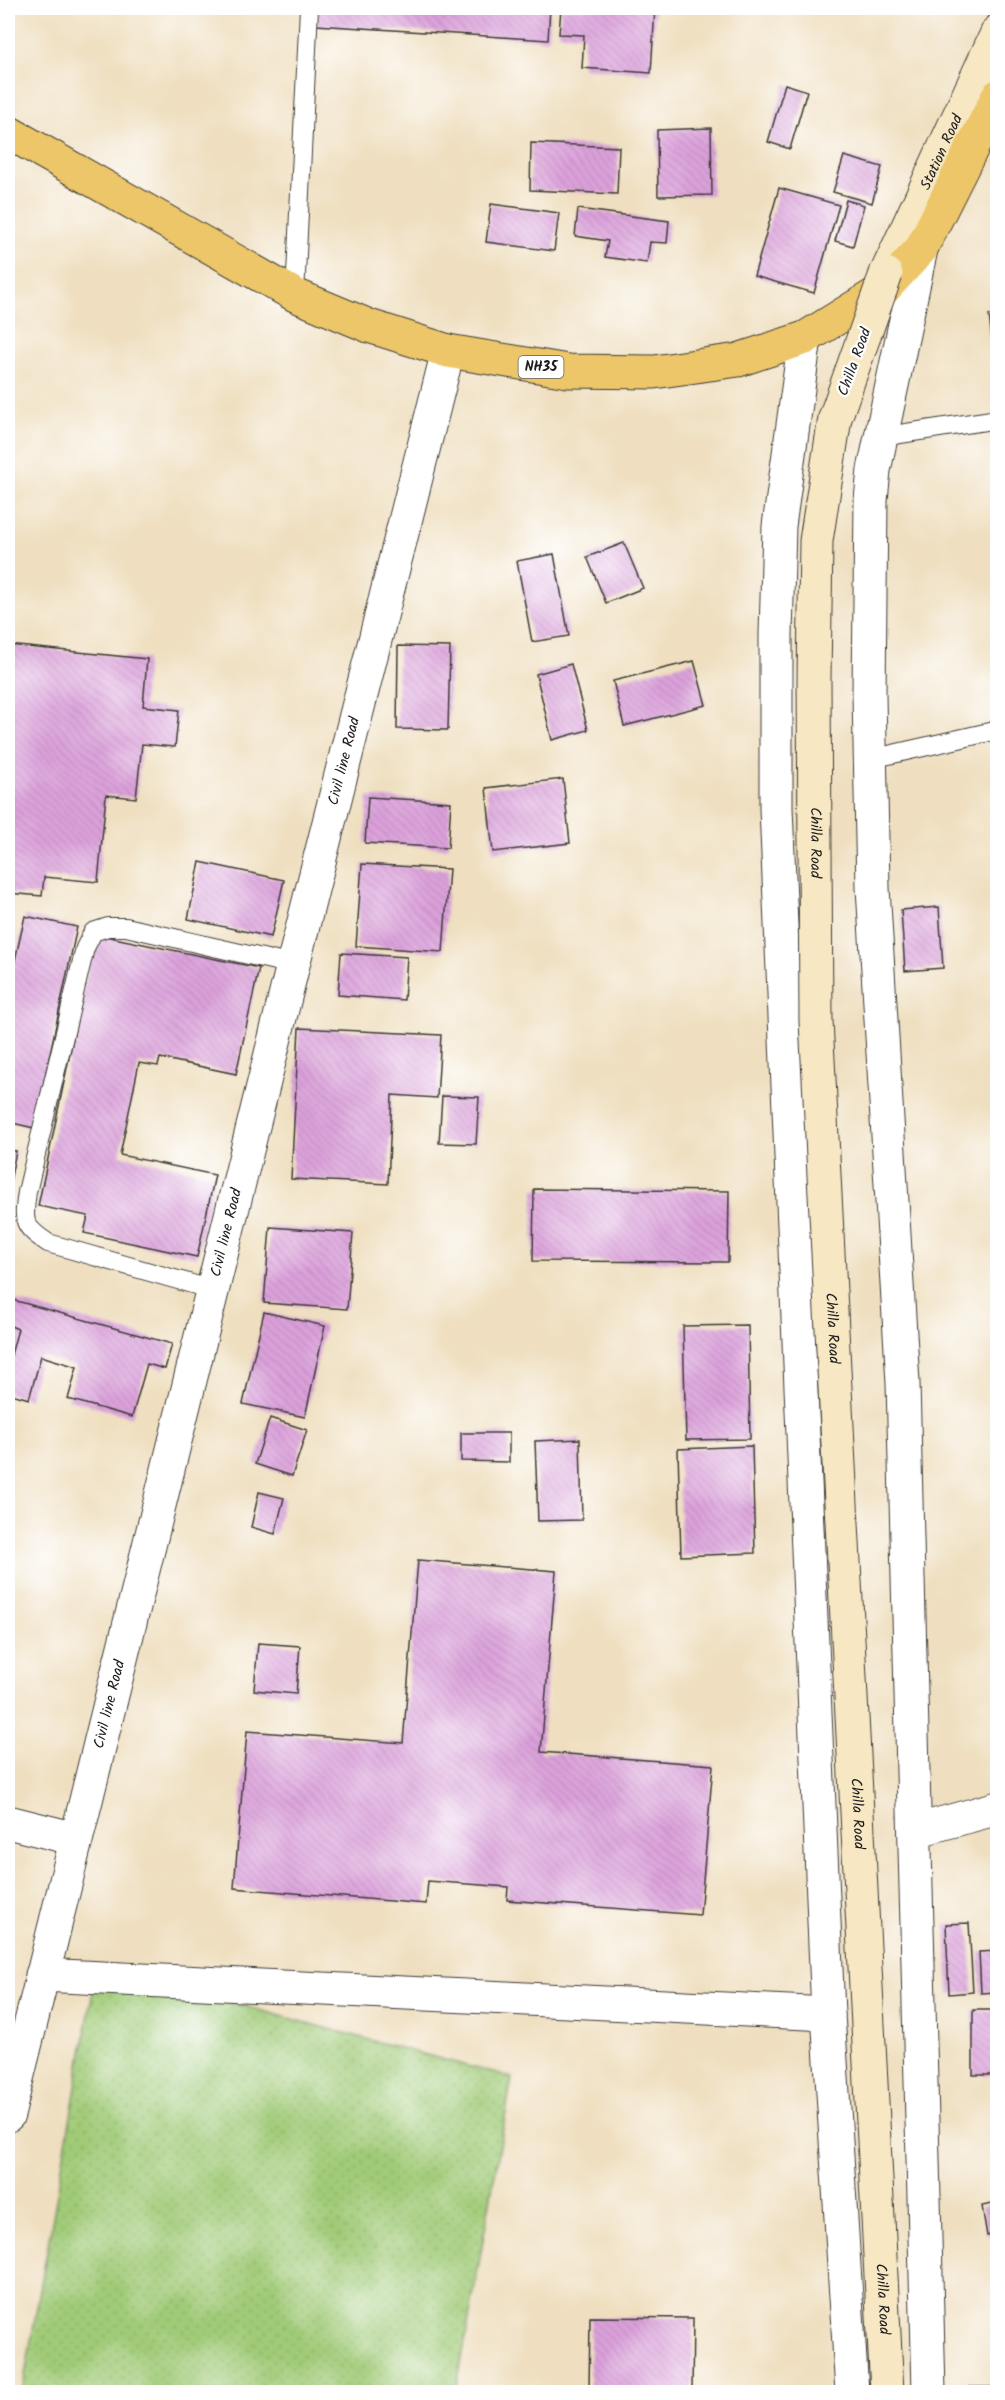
<svg xmlns="http://www.w3.org/2000/svg" width="1005" height="2400" viewBox="0 0 1005 2400" font-family="Kalam,sans-serif">
<style>
.grass{fill:url(#grass-dots);stroke:#5e744a;stroke-width:1.5}
.building{fill:url(#building-back-hatch)}
.lines{fill:none;stroke-linecap:round;stroke-linejoin:round}
.service-casing{stroke:#3c3935;stroke-width:20}
.minor-casing{stroke:#3c3935;stroke-width:35}
.tertiary-casing{stroke:#3c3935;stroke-width:35}
.secondary-casing{stroke:#3c3935;stroke-width:35}
.trunk-casing{stroke:#3c3935;stroke-width:35}
.service{stroke:#fff;stroke-width:18}
.minor{stroke:#fff;stroke-width:33}
.tertiary{stroke:#fff;stroke-width:33}
.secondary{stroke:#f7e8c3;stroke-width:33}
.trunk{stroke:#ecc669;stroke-width:33}
.secondary-bridge-casing{stroke:#3c3935;stroke-width:35;stroke-linecap:butt}
.secondary-bridge{stroke:#f7e8c3;stroke-width:33}
.labels{text-anchor:middle;dominant-baseline:central;stroke-width:4.5;stroke-linejoin:round;paint-order:stroke}
.shield{fill:#fff;stroke:#606060;stroke-width:1.5}
.shield-label{font-size:14px;font-weight:bold;fill:#1c1c1c}
.street-label{font-size:15px;fill:#1c1c1c;stroke:#fff}
</style>
<defs>
<pattern id="grass-dots" width="8" height="8" patternUnits="userSpaceOnUse" patternTransform="scale(1.5)"><rect width="8" height="8" fill="#a0cb77"/><path d="M2 2h.1M6 6h.1" fill="none" stroke="#89ae66" stroke-width="1.8" stroke-linecap="round"/></pattern>
<pattern id="building-back-hatch" width="6" height="6" patternUnits="userSpaceOnUse" patternTransform="scale(1.5)"><rect width="6" height="6" fill="#dca1db"/><path d="M-1 5l2 2M0 0l6 6M5-1l2 2" fill="none" stroke="#bc8abb"/></pattern>
</defs>
<rect width="100%" height="100%" fill="#fff"/>
<filter id="ink" filterUnits="userSpaceOnUse"><feTurbulence type="fractalNoise" baseFrequency=".0167" numOctaves="2"/><feDisplacementMap in="SourceGraphic" scale="12" xChannelSelector="R" yChannelSelector="G"/><feConvolveMatrix kernelMatrix="1 2 1 2 8 2 1 2 1" color-interpolation-filters="sRGB"/></filter>
<filter id="wash" filterUnits="userSpaceOnUse"><feTurbulence type="fractalNoise" baseFrequency=".008" numOctaves="4" result="noise"/><feDisplacementMap in="SourceGraphic" scale="24" xChannelSelector="R" yChannelSelector="G"/><feGaussianBlur stdDeviation="1.35" result="paint"/><feColorMatrix in="noise" values="0 0 0 0 0 0 0 0 0 0 0 0 0 0 0 0 0 1.4 0 .05"/><feComposite in="paint" operator="in"/></filter>
<g filter="url(#wash)">
<rect width="100%" height="100%" fill="#efdfc0"/>
<path class="grass" d="M96,1974l148,32 268,72 -56,314h-434z"/>
<g id="blocks">
<path class="building" d="M317,8h233l-2,32 -232,-15z
M561,8h94l-4,65 -69,-5 2,-33 -25,-1z
M785,84l22,7 -17,58 -22,-7z
M711,128l1,67 -54,1 -1,-66z
M531,143l88,4 -2,47 -87,-4z
M844,156l38,11 -10,36 -39,-11z
M779,188l60,17 -25,88 -60,-17z
M846,200l18,5 -11,41 -18,-5z
M491,204l68,9 -5,38 -68,-9z
M578,209l91,12 -2,22 -17,-1 -3,21 -42,-6 3,-16 -33,-5z
M998,314v61h-2l-7,-60z
M624,543l19,45 -37,15 -19,-46z
M554,554l15,82 -37,6 -15,-81z
M8,645l139,14 -4,47 36,4 -4,37 -33,-3 -6,54 -30,-3 -8,87 -54,-5 -2,19 -34,-3z
M398,646l52,1 -2,83 -51,-1z
M694,661l12,44 -82,21 -11,-45z
M571,664l17,66 -36,10 -16,-66z
M563,779l7,64 -77,9 -7,-64z
M368,797l83,5 -3,46 -83,-5z
M200,862l84,18 -13,57 -83,-18z
M362,864l87,5 -6,83 -87,-6z
M939,907l4,61 -38,3 -4,-61z
M25,916l52,11 -43,201 -26,-6v-131z
M95,934l164,34 -23,106 -76,-16 -2,8 -19,-3 -19,92 95,20 -18,82 -113,-24 4,-17 -50,-10z
M341,953l66,4 -3,43 -66,-5z
M299,1028l142,7 -4,63 -45,-3 -4,89 -97,-5z
M442,1096l37,1 -3,47 -37,-1z
M8,1150l8,1 -7,36h-1z
M534,1189l195,2 -1,71 -195,-1z
M270,1227l83,6 -6,76 -83,-6z
M13,1300l159,44 -7,25 -18,-5 -15,53 -64,-18 9,-32 -36,-11 -12,43 -21,-6v-27l10,-37 -10,-4z
M264,1312l61,14 -20,91 -62,-13z
M748,1325l2,114 -64,1 -3,-114z
M270,1418l37,12 -15,46 -37,-12z
M461,1433h48v29l-48,-1z
M580,1439l2,81 -44,1 -3,-80z
M752,1446l3,107 -74,3 -3,-107z
M259,1492l25,6 -9,36 -24,-7z
M418,1560l138,11 -15,181 172,13 -13,150 -193,-15 1,-13 -80,-6 -2,23 -192,-16 13,-157 156,12z
M258,1643l42,3 -4,48 -42,-4z
M969,1923l4,69 -24,2 -3,-70z
M998,1951v41l-17,1 -2,-41z
M973,2010h25v65h-25z
M998,2203v31l-11,2 -5,-30z
M590,2317l103,1 -1,74h-103z
M970,2387h23v5h-23z"/>
</g>
</g>
<g filter="url(#ink)">
<use href="#blocks" fill-opacity="0" stroke="#3c3935" stroke-width="1.5"/>
<g class="lines">
<defs>
<path id="service" d="M295,295l14,-287
M880,437l118,-18
M871,759l127,-29
M213,1290l-165,-47c-26,-17 -25,-22 -21,-51l58,-244 8,-16 15,-5h18l167,38"/>
<g id="minor">
<path d="M8,1822l68,17"/>
<path d="M915,1831l83,-23"/>
<path d="M42,1975l786,39"/>
<path id="s1" d="M8,2115l285,-1150 155,-614"/>
</g>
<path id="tertiary" d="M921,249l-47,221 -3,30 -2,195 4,193 30,495 26,1009
M805,338l-26,188 -3,108v174l52,1206 24,378"/>
<g id="secondary">
<path id="s2" d="M886,274l112,-243"/>
</g>
<path id="trunk" d="M8,132l287,163 74,31 79,25 120,20 86,1 84,-12 67,-22 79,-49 37,-40 77,-153"/>
</defs>
<use href="#service" class="service-casing"/>
<use href="#minor" class="minor-casing"/>
<use href="#tertiary" class="tertiary-casing"/>
<use href="#secondary" class="secondary-casing"/>
<use href="#trunk" class="trunk-casing"/>
<use href="#service" class="service"/>
<use href="#minor" class="minor"/>
<use href="#tertiary" class="tertiary"/>
<use href="#secondary" class="secondary"/>
<use href="#trunk" class="trunk"/>
<defs>
<g id="secondary-bridge">
<path id="s3" d="M886,274l-51,144 -19,123 -2,138 2,342 71,1371"/>
</g>
</defs>
<use href="#secondary-bridge" class="secondary-bridge-casing"/>
<use href="#secondary-bridge" class="secondary-bridge"/>
</g>
</g>
<g class="labels">
<rect class="shield" x="518.5" y="356" width="45" height="22" rx="4.5"/>
<g class="shield-label">
<text x="541" y="367">NH35</text>
</g>
<g class="street-label">
<text stroke="none"><textPath href="#s2" startOffset="134">Station Road</textPath></text>
<text transform="translate(855 362) rotate(-70)">Chilla Road</text>
<text stroke="none"><textPath href="#s1" startOffset="1395">Civil line Road</textPath></text>
<text stroke="none"><textPath href="#s3" startOffset="579">Chilla Road</textPath></text>
<text stroke="none"><textPath href="#s1" startOffset="909">Civil line Road</textPath></text>
<text stroke="none"><textPath href="#s3" startOffset="1065">Chilla Road</textPath></text>
<text stroke="none"><textPath href="#s1" startOffset="423">Civil line Road</textPath></text>
<text stroke="none"><textPath href="#s3" startOffset="1551">Chilla Road</textPath></text>
<text stroke="none"><textPath href="#s3" startOffset="2037">Chilla Road</textPath></text>
</g>
</g>
<rect width="1005" height="2400" fill="none" stroke="#fff" stroke-width="30"/>
</svg>
